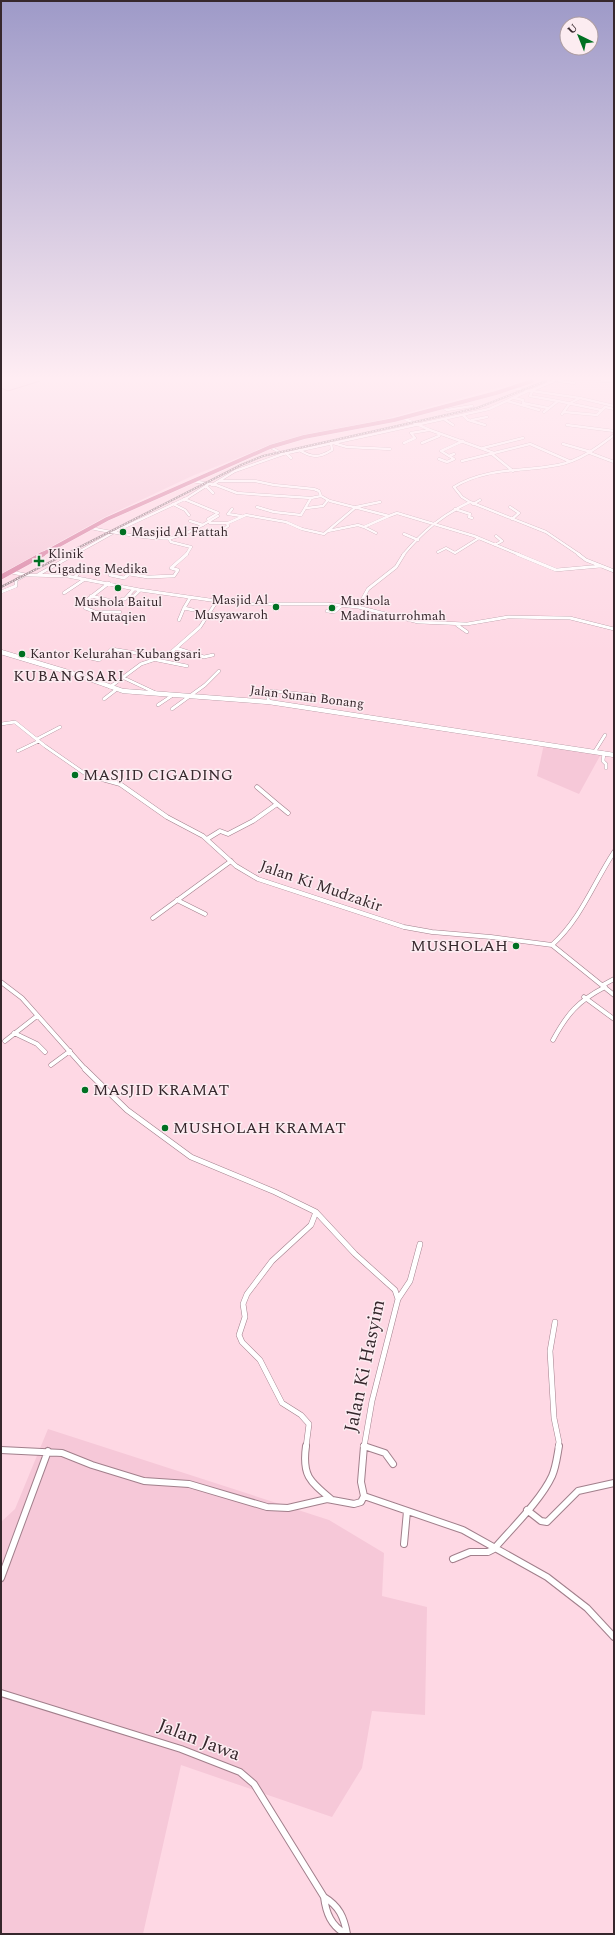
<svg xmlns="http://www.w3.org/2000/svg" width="615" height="1935" viewBox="0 0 615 1935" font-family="Spectral,serif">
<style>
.built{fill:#f6c8d8}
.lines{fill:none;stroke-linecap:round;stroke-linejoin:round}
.stream{stroke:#d07397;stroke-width:1}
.street-far4-casing{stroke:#a17f8b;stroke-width:3}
.street-far3-casing{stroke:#a17f8b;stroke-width:3.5}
.street-far2-casing{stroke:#a17f8b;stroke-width:5}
.street-far1-casing{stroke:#a17f8b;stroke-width:6}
.street-casing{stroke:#a17f8b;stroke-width:8}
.secondary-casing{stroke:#a17f8b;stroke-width:5}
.highway-far1-casing{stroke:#fff;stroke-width:4.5}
.highway-casing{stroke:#fff;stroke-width:5.5}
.street-far4{stroke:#fff;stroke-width:2.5}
.street-far3{stroke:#fff;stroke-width:3}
.street-far2{stroke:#fff;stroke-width:4}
.street-far1{stroke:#fff;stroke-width:5}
.street{stroke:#fff;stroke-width:6}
.secondary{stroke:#fff;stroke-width:4.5}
.highway-far1{stroke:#d77d9f;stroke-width:4}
.highway{stroke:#d77d9f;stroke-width:5}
.rail-casing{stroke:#8b737b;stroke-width:2}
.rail{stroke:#fcecf1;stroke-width:1;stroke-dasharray:1.5;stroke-linecap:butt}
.poi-dot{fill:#007022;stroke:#fcecf1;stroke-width:1.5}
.labels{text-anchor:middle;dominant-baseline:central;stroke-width:3;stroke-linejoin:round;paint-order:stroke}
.far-poi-label{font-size:13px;fill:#36272c;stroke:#fcecf1;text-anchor:start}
.far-street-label{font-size:13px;fill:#36272c;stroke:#fcecf1}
.far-quarter-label{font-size:15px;letter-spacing:1px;fill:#36272c;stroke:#fcecf1}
.poi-label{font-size:16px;fill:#36272c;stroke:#fcecf1;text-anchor:start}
.street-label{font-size:16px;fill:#36272c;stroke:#fcecf1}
.near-street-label{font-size:19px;fill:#36272c;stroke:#fcecf1}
</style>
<rect width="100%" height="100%" fill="#fed8e4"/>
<path class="built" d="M1,381h522l-145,40 -97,20 -89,35 -85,40 -106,58z
M544,744l57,10 -22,40 -42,-18z
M48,1429l281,91 55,33 -2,43 45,11 -2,108 -53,-4 -10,57 -30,49 -151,-52 -38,169h-142v-412l14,-13z"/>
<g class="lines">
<path class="stream" d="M1,388l7,3 32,-10"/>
<defs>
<path id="street-far4" d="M559,381l15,2
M602,381h11
M511,388l69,10 34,8
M530,391l24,-10
M532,392l-2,4 28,5 -14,11
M514,398l9,2v3l25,5
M507,401l32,9
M558,401l43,9
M442,407l5,3 25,-4
M564,412l33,3 8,-8 9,2
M562,414l8,-11 10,-5
M463,415l5,5 17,5
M403,418l27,12 64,23 36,-9 39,17
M444,419l9,6
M472,420l15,-3
M567,425l47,6
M333,443l14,4 43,2
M404,443l11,-5 -4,-5 18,-3
M422,443l17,-7 -1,-3
M563,444l28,8
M270,447l13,7
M483,448l40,-10
M299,450c14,8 20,8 33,0l-1,-7
M286,453l5,5
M590,453l24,9
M454,454l-5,2 -8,-5 22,-10
M492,454l21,17
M439,459l8,3 7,-3 -5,-3
M462,461l32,-8
M192,481l24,4 21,8 74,5 10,-2 9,5 59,15 8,-3 77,23 46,19
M220,481h35l19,4 40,4 5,2 2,5
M212,485l23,-14 48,-17 206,-45 39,-18
M206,486l7,7
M184,499l34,14 -10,6 2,3
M173,504l12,6 4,5
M473,504l7,-4
M257,507l17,5 27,3 10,-17
M510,507l9,6 -7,6
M307,508l16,-2 5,-6
M455,509l15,5 -1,3 3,1
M228,514l13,2
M228,514l4,-5
M190,521l13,4
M210,523h18l18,-8 40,7 16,7 22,5 32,-27 24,-5
M364,527l12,6
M91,528c14,3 68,13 80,10 17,-4 32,-13 47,-22
M328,531l30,-6 6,2 25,-11
M404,534l14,6
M213,536l15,-10 -1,-3
M169,539l2,3 20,5 -5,8
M495,545l7,-4 -6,-5
M438,552l8,-4 9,5 24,-15
M73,555l45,-25 69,-32 22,-14
M403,555c20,-24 39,-40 67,-53
M580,555l-34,-23 -76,-30 -8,-5 -8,-10c32,-20 69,-15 104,-22 21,-4 39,-17 56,-30"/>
<path id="street-far3" d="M517,554l39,16 45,-4
M578,554l8,6 28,11
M72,569l9,1 -6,7
M11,572l15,3 41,1 73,14 77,11 37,3h73l31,3 60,15 49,2 41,-7 62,1 44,11
M39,574l36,-20
M110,575l14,3 5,-4 19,3 26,-1 4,-6 -7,-2 16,-14
M109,583l-22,17 3,2 -5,6c10,3 19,10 29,11
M1,592l15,-6v-6l9,-5
M64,593l21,-14
M91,596l21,5
M128,596h6l6,-6
M190,598l-6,10 9,2
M122,599h3l9,-10
M358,607l10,-18 28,-22 8,-13
M327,611l7,1 7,-6
M98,612h22
M209,613l30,4
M179,620l5,-12
M457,625l10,7
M176,648l28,9 9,-2
M81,656l18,4 13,-11 30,5 11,6
M157,660l30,6
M124,678l32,15
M110,687l31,-23 27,-9 32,-28 17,-26
M104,699l13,-10
M269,702l-2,-7 4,-4 41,4
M158,705l15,-10
M172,709l33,-24 14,-14
M1,724l14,-2 30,24 39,27 21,7
M37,739l23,-12
M18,751l21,-10
M595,751l10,-16
M604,753l-1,8 3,3v4"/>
<path id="street-far2" d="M102,779l18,5 47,33 36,19 33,30 22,13 146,48 28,5 59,5 61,8 62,50
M277,804l11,9
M207,839l13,-8 8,3 25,-13 24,-17 -20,-17
M177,900l28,14
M153,918l78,-57
M552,945c29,-26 41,-61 62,-93
M1,982l21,16 64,72
M603,985l11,-6
M584,997l30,22
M14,1033l23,11 8,8
M553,1040c14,-26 25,-39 52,-53
M5,1041l32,-25
M51,1065l19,-14"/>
<path id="street-far1" d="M85,1069l42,41 64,47 84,35 41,20 39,42 40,36 3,9 -26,102 -8,46
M398,1299l12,-18 10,-37
M555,1322l-5,29 4,67 5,24 -1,5
M363,1446l4,1
M306,1447l3,-23 -8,-9 -19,-12 -22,-43 -18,-18 -3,-7 6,-18 -2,-13 4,-10 25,-33 39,-36 5,-13"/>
<path id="street" d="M306,1446c-4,29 3,35 25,53
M364,1446l-3,36 3,14 99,34 84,47 40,31 27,29
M364,1446l21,7 8,11
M1,1450l61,3 30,12 52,16 45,3 78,23 21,1 39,-9 27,5 7,-2 3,-6
M527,1510l14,11 6,1 31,-31 36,-8
M404,1544l3,-33
M453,1559l17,-7h18l6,-3c17,-20 47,-49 58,-73 4,-9 5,-19 7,-30
M1,1578l47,-127
M1,1693l180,56 59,23 14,12 70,113c2,16 7,29 22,37
M324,1897c15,9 20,20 23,37"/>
<path id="secondary" d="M1,652l80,24 42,15 146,11 345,53"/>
<path id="highway-far1" d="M41,555l66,-36 163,-72 34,-10 90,-17 102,-27 36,-12"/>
<path id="highway" d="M1,577l42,-23"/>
</defs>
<use href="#street-far4" class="street-far4-casing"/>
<use href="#street-far3" class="street-far3-casing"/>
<use href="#street-far2" class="street-far2-casing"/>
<use href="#street-far1" class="street-far1-casing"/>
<use href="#street" class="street-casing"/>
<use href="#secondary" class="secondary-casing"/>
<use href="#highway-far1" class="highway-far1-casing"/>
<use href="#highway" class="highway-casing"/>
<use href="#street-far4" class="street-far4"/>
<use href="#street-far3" class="street-far3"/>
<use href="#street-far2" class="street-far2"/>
<use href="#street-far1" class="street-far1"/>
<use href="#street" class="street"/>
<use href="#secondary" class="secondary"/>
<use href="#highway-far1" class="highway-far1"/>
<use href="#highway" class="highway"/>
<defs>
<path id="rail" d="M1,587l240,-122 22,-9 214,-48 69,-27"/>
</defs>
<use href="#rail" class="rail-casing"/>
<use href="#rail" class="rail"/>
</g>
<linearGradient id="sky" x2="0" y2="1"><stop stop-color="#9e9ac8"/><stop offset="0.58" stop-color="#ffedf3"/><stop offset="1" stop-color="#ffedf3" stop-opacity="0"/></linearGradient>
<rect width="615" height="652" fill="url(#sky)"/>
<g class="poi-dot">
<circle cx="123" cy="532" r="4"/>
<path d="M37 555h4v4h4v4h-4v4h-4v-4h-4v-4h4z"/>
<circle cx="118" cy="588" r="4"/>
<circle cx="276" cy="607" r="4"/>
<circle cx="332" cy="608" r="4"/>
<circle cx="22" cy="654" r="4"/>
<circle cx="75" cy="775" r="4"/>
<circle cx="516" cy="946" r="4"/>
<circle cx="85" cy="1090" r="4"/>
<circle cx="165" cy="1128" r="4"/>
</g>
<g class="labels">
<g class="far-poi-label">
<text x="131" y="532">Masjid Al Fattah</text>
<text x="48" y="554">Klinik<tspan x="48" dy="15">Cigading Medika</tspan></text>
<text x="268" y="600" text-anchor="end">Masjid Al<tspan x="268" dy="15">Musyawaroh</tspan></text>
<text x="340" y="601">Mushola<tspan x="340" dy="15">Madinaturrohmah</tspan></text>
<text x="118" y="602" text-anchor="middle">Mushola Baitul<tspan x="118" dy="15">Mutaqien</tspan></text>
<text x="30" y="654">Kantor Kelurahan Kubangsari</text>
</g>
<g class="far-street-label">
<text transform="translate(307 697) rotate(7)">Jalan Sunan Bonang</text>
</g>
<g class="far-quarter-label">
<text x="69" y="676">KUBANGSARI</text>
</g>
<g class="poi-label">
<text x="83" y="775">MASJID CIGADING</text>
<text x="508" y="946" text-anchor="end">MUSHOLAH</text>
<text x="93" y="1090">MASJID KRAMAT</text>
<text x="173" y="1128">MUSHOLAH KRAMAT</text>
</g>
<g class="street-label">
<text transform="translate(321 886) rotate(19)">Jalan Ki Mudzakir</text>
</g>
<g class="near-street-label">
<text transform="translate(365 1366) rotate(-78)">Jalan Ki Hasyim</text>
<text transform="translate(199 1740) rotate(21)">Jalan Jawa</text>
</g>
</g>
<rect width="615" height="1935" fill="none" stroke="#36272c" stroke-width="4"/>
<g transform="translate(579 36) rotate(317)"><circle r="19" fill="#fcecf1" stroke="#ad9da2"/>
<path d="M0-3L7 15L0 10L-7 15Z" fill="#007022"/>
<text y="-6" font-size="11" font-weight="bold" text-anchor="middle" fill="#36272c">U</text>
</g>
</svg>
